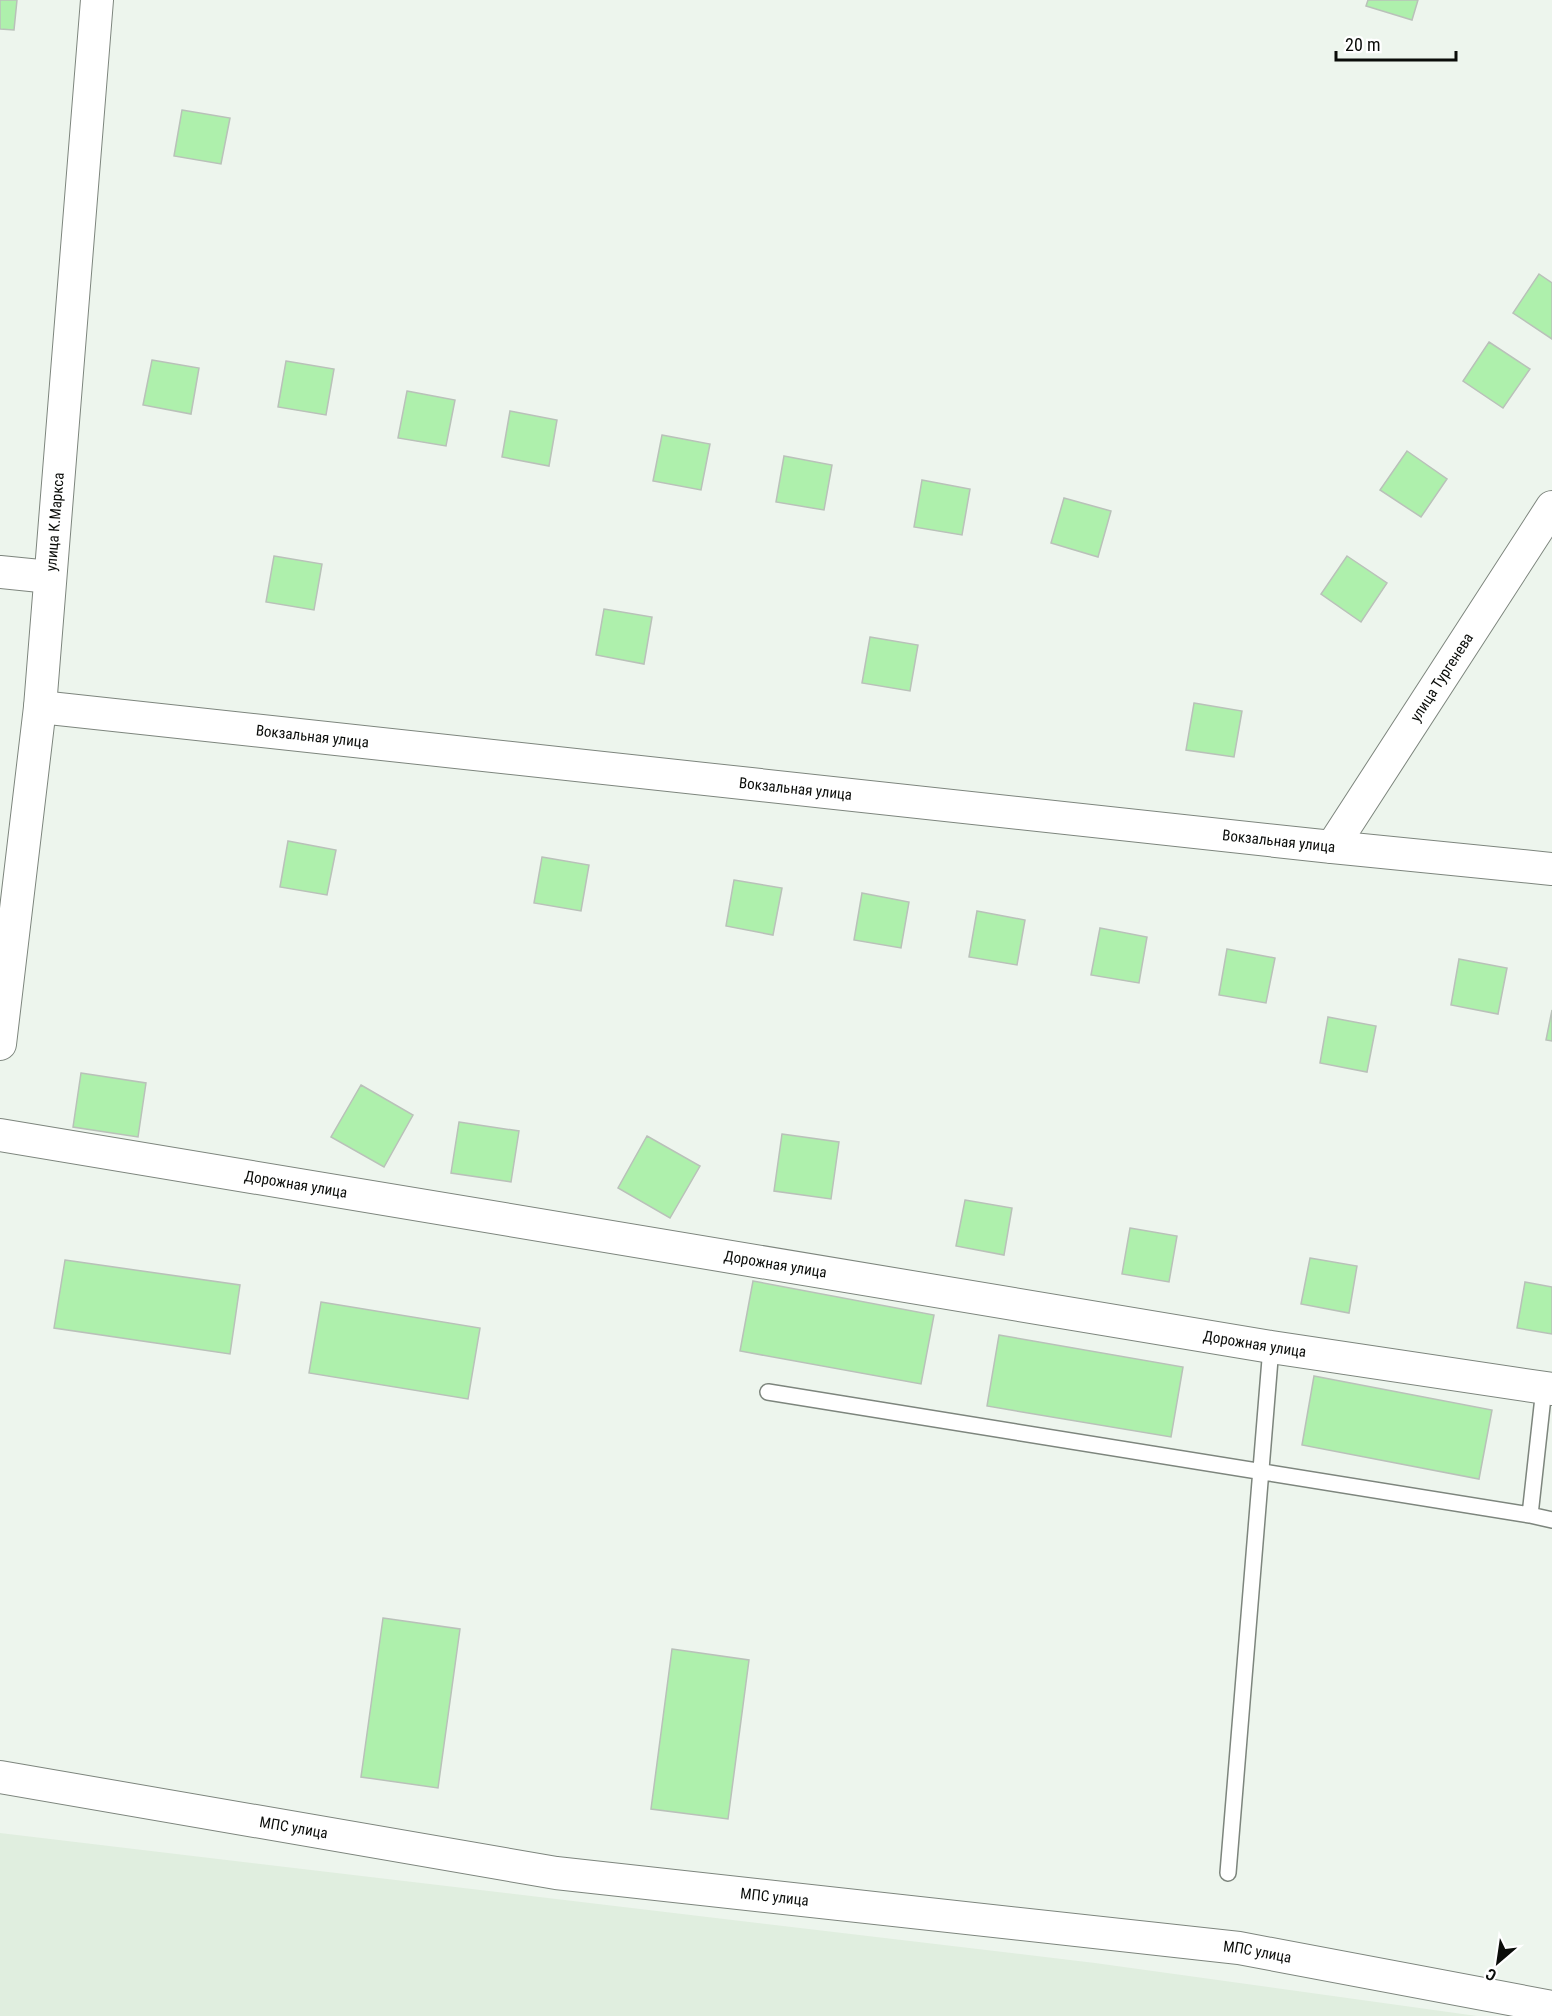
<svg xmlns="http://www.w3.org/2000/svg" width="1552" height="2016" viewBox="0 0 1552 2016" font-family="'Roboto Condensed',sans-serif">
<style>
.built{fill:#e0eedf}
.building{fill:#aef0ac;stroke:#b9c1b9;stroke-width:1.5}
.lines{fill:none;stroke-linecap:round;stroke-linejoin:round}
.lane-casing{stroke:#7d857d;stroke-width:18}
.street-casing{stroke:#7d857d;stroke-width:34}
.lane{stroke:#fff;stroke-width:15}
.street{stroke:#fff;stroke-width:32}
.labels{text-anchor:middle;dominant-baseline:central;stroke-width:4.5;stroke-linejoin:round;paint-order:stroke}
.street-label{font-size:15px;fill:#0a0c09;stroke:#fff}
</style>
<rect width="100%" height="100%" fill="#edf5ed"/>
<path class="built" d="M0,1833l1095,130 382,53h-1477z"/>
<path class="building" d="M0,0h17l-3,30 -14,-1z
M1368,0h50l-6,20 -46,-14z
M182,110l48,8 -9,46 -47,-8z
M1539,274l13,9v56l-39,-26z
M1489,342l41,27 -27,39 -40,-27z
M152,360l47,8 -8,46 -48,-9z
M286,361l48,8 -8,46 -48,-8z
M407,391l48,9 -9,46 -48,-8z
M510,411l47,9 -8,46 -47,-9z
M662,435l48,9 -9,46 -48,-9z
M1407,451l40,28 -26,38 -41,-27z
M784,456l48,9 -8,45 -48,-8z
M922,480l48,9 -8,46 -48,-8z
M1064,498l47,13 -13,46 -47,-14z
M274,556l48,8 -8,46 -48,-8z
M1347,556l40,27 -26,39 -40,-28z
M604,609l48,8 -8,47 -48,-9z
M870,637l48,8 -8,46 -48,-8z
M1194,703l48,8 -8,46 -48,-7z
M288,841l48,9 -9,45 -47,-8z
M542,857l47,8 -8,46 -47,-8z
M734,880l48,8 -9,47 -47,-9z
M862,893l47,9 -8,46 -47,-8z
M977,911l48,9 -8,45 -48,-8z
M1100,928l47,9 -8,46 -48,-8z
M1227,949l48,9 -9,45 -47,-8z
M1459,959l48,9 -9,46 -47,-9z
M1552,1010v31l-6,-1z
M1328,1017l48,9 -9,46 -47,-9z
M81,1073l65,10 -8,54 -65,-10z
M361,1085l52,30 -29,52 -53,-30z
M459,1122l60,9 -8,51 -60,-9z
M782,1134l57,8 -8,57 -57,-8z
M647,1136l53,30 -30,52 -52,-30z
M965,1200l47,8 -8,47 -48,-9z
M1130,1228l47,8 -8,46 -47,-8z
M1310,1258l47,8 -8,47 -48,-9z
M65,1260l175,25 -10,69 -176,-26z
M753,1281l181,34 -13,69 -181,-33z
M1525,1282l27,5v47l-35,-6z
M321,1302l159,26 -12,71 -159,-26z
M999,1335l184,32 -12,70 -184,-31z
M1314,1376l178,34 -13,69 -177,-34z
M383,1618l77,11 -22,159 -77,-11z
M672,1649l77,11 -21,159 -77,-10z"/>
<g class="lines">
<defs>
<path id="lane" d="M768,1392l762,123 14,-127
M1530,1515l22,5
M1228,1873l43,-526"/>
<g id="street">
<path d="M0,572l50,5"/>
<path id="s1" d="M40,707l1292,140 220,22"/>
<path id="s2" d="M1332,847l220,-340"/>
<path id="s3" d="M0,1044l40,-337 57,-707"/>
<path id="s4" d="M0,1135l1271,212 281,42"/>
<path id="s5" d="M0,1777l556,96 683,75 313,59"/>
</g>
</defs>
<use href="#lane" class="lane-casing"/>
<use href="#street" class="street-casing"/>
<use href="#lane" class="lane"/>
<use href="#street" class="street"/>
</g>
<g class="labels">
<g class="street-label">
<text stroke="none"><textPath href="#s3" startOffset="525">улица К.Маркса</textPath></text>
<text stroke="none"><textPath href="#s2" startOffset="202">улица Тургенева</textPath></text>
<text stroke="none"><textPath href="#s1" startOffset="274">Вокзальная улица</textPath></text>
<text stroke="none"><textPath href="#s1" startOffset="760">Вокзальная улица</textPath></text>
<text stroke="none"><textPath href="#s1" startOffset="1246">Вокзальная улица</textPath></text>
<text stroke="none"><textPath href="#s4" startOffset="300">Дорожная улица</textPath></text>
<text stroke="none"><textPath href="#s4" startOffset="786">Дорожная улица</textPath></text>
<text stroke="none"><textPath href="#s4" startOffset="1272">Дорожная улица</textPath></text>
<text stroke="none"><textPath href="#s5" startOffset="298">МПС улица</textPath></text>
<text stroke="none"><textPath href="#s5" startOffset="784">МПС улица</textPath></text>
<text stroke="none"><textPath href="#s5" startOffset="1270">МПС улица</textPath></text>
</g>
</g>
<g transform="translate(1498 1962) rotate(209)" stroke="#ffffff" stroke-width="4.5" paint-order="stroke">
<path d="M0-4.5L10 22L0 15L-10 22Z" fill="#0a0c09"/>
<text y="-9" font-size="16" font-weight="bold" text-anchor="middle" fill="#0a0c09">С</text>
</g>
<path d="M1336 51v9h120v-9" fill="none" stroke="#0a0c09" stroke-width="3"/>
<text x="1345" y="51" font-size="18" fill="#0a0c09" stroke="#ffffff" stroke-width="4.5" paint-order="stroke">20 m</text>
</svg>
